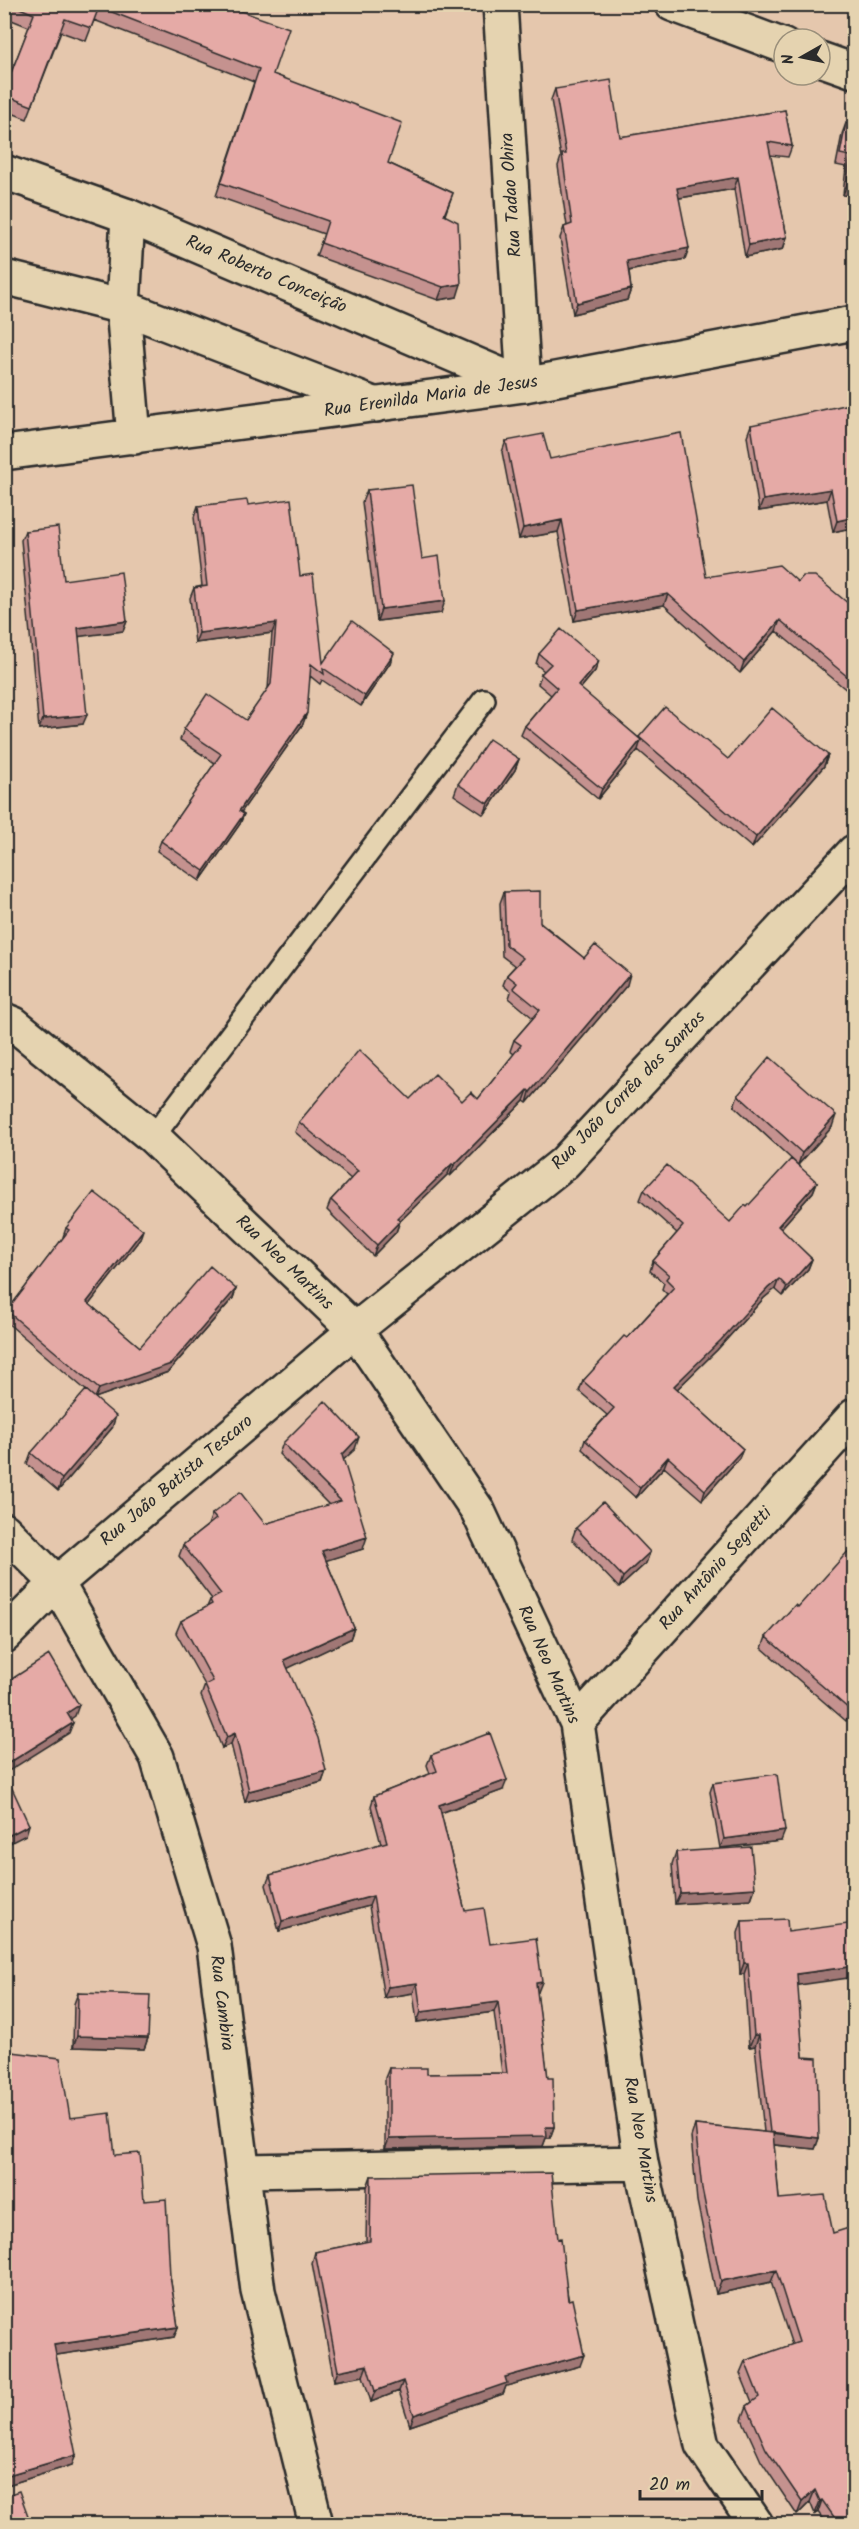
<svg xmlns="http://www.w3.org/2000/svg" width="859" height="2529" viewBox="0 0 859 2529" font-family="Kalam,sans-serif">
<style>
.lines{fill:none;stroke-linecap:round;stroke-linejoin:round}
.service-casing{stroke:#2b2b2b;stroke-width:26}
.minor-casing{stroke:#2b2b2b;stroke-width:38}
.tertiary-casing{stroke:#2b2b2b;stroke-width:38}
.service{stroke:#e5d3b0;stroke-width:21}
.minor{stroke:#e5d3b0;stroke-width:33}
.tertiary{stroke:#e5d3b0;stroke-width:33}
.wall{fill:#c5928f;stroke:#2b2b2b;stroke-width:1.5}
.shaded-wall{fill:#a07774;stroke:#2b2b2b;stroke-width:1.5}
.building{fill:#e5aaa6;stroke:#2b2b2b;stroke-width:1.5}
.labels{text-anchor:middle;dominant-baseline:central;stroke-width:6;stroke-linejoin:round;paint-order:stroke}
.street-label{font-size:18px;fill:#2b2b2b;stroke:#e5d3b0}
</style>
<rect width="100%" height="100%" fill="#e5c7ad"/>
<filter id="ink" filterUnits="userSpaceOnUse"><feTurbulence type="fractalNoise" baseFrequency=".0167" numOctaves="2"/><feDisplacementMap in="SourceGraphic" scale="12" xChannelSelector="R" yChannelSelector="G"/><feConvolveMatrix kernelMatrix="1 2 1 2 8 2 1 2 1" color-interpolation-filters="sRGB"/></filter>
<g filter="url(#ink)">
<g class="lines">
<defs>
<path id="service" d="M153,1137l331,-437"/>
<path id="minor" d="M500,4l24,381
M672,4l112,42
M820,59l34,12
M128,216l-5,91 11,130
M4,453l520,-68 330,-62
M4,1020l10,4 139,113 202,193 123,181 99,212 64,440 61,282 54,79
M4,1530l53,53 100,174 57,189 44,345 58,233
M4,1636l53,-53 298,-253 209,-167 290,-311
M577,1723l277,-307
M243,2171l398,-8"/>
<path id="tertiary" d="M4,172l124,44 396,169
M4,277l119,30 253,98"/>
</defs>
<use href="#service" class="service-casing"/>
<use href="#minor" class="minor-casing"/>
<use href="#tertiary" class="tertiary-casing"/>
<use href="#service" class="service"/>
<use href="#minor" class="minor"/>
<use href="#tertiary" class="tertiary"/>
</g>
<path class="wall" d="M4,4h217l52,70 115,89 65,30 -8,22 12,82 -19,3 -122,-44 8,-22 -108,-38 38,-114 -160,-62 -8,21 -25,-9 -34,87 -23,-9v-19l25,-64 -25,-10z
M555,89l65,48 165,-27 7,36 -4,11 -18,-2 17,82 -4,12 -38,8 -11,-68 -55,9 6,61 -56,12 2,18 -4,11 -54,14 -13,-76 4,-11 3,-1 -9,-60 3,-9 -10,-57z
M846,123l9,2v71l-12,-1 3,-28 -10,-2 6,-31z
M751,425l104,2v100l-22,5 -6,-32 -68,11 -12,-75z
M506,441l44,18 156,118 92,5 57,27v88l-79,-66 -36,42 -76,-68 -90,16 -16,-89 -39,7 -17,-87z
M367,490l55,69 19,54 -64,8 -15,-119z
M248,505l52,71 23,87h67l-29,43 -39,-26 -2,4 -10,-8 -7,48 -62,88 3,2 -4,10 -40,57 -43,-30 4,-10 54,-78 -35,-23 4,-11 62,-9 22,-31 4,-56 -77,10 -5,-45 4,-10 8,-2 -8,-69 4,-11z
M25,531l39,49 63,41 -4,10 -44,5 4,88 -44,5 -18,-189z
M539,654l56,17 -15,18 59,49v-1l89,22 100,-4 -4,11 -72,82 -114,-98 -40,49 -77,-64 4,-9 26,-31 -13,-11 3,-10 3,-3 -8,-7z
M519,759l-4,11 -31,45 -30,-20 4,-11z
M504,892l80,66 43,27 -100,118 -3,-2 -74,75 -2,-2 -48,47 -4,11 -23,24 -46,-46 4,-10 20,-21 -56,-47 4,-10 111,-23 52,2 16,-2 36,-45 -4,-3 4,-11 19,-22 -24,-20 2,-6 -8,-7 4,-10 8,-9 -13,-10 -2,-53z
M738,1095l94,32 -34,38 -64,-59z
M855,1109v18l-6,-6 3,-10z
M817,1182l-4,10 -33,37 32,30 -4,10 -25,27 -8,-7 -11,9 -47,52 -40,39 66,60 -4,9 -37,42 -38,-33 -28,31 -54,-49 3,-9 22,-25 -28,-24 4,-10 44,-43 40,-44 -5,-5 2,-6 -14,-12 3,-10 24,-28 -37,-33 4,-10 86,32 17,-15z
M66,1228l74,11 -51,65 51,43 96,-58 -3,9 -65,74 -73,26 -91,-78 3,-9 57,-74h-1z
M112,1428l-54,63 -31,-27 4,-11z
M283,1443l72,6 -12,11 20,89 -37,11 28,68 -4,11 -63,29 39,103 -4,11 -77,20 -14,-58 -9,4 -21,-52 4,-11 -29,-52 5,-12 26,-14 3,-7 2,-1 -33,-43 4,-11 25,-20 4,-11 53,10 64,-19 -50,-51z
M576,1528l74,24 -4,11 -27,25 -47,-49z
M766,1637l89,75 -9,9 -84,-73z
M431,1755l72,35 -62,23 24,98 25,33 48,48 -1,1 17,134 -4,11h-4l-3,8 -158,3v-71l4,-10 38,6 75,-1 -8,-61 -77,10 -4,-29 -29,5 -15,-92 -90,25 -13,-46 4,-10 111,-31 -10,-38 3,-10 56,-22 -3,-9z
M713,1783l68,58 -61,7 -10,-56z
M676,1852l79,36 -4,11 -76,5 -3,-40z
M742,1921l46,11 9,53 6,72 16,81 -4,11 -41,-4 5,54 76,325h-29l-8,-12 -3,2 -5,-12 -13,13 -36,-54 -19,-42 5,-13 5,-4 -12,-29 5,-12 47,-16 -21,-63 -55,12 -19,-93 -6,-64 4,-12 69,7 -9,-86 -6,1 -5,-73h-4l-2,-41z
M78,1993l70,45 -4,11 -71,-2 1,-43z
M4,2051l66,67 45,37 29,46 26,75 8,51 -4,10 -118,18 16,110 -68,21z
M371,2176l187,63 22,127 -74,20 -3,8 -93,32 -11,-35 -28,11 -8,-26 -29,5 -22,-118 3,-11 51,-10 1,-55z"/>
<path class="shaded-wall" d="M738,177l-4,12 -61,10 4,-11z
M847,184h8v12l-12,-1z
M787,237l-4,12 -38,8 4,-12z
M689,248l-4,11 -62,13 4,-11z
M461,284l-4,13 -19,3 5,-13z
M631,289l-4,11 -54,14 4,-11z
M831,489l-4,11 -68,11 4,-11z
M855,517v10l-22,5 4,-11z
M562,520l-4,12 -39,7 4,-11z
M668,594l-4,11 -90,16 4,-11z
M445,601l-4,12 -64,8 4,-12z
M780,620l-4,11 -36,42 4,-11z
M127,621l-4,10 -48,6 3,-9z
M276,623l-4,10 -77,10 4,-10z
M394,653l-4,10 -29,43 4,-10z
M599,661l-4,10 -21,25 4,-10z
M307,713l-4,11 -68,97 4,-10z
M87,715l-4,9 -44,5 4,-10z
M641,740l-3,10 -40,49 4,-10z
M828,755l-4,11 -72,82 4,-11z
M519,759l-4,11 -31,45 4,-11z
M244,814l-4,10 -40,57 4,-10z
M630,974l-3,11 -100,118 3,-11z
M528,1090l-4,11 -74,75 4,-11z
M836,1115l-4,12 -34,38 4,-12z
M452,1164l-4,10 -55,54 4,-10z
M817,1182l-4,10 -39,44 4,-10z
M400,1221l-4,11 -23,24 4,-11z
M143,1230l-3,9 -56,72 3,-9z
M812,1259l-4,10 -25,27 4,-9z
M779,1279l-4,10 -11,9 -47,52 -47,46 4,-10 94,-98z
M236,1289l-3,9 -65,74 -73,26 4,-9z
M116,1416l-4,12 -54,63 4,-12z
M359,1437l-4,12 -18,17 5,-11z
M743,1449l-4,9 -37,42 3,-10z
M668,1457l-4,10 -28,31 4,-10z
M367,1537l-4,12 -45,14 4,-12z
M650,1552l-4,11 -27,25 4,-11z
M354,1628l-4,11 -70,33 4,-12z
M79,1705l-4,11 -12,8 4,-11z
M855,1705v7l-9,9 4,-11z
M73,1723l-4,10 -65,41v-8z
M235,1733l-4,11 -9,4 5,-11z
M326,1771l-4,11 -77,20 4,-11z
M507,1780l-4,10 -68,25 4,-10z
M29,1825l-3,10 -22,11v-8z
M785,1831l-4,10 -61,7 4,-9z
M755,1888l-4,11 -76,5 5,-11z
M373,1896l-4,10 -90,25 3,-10z
M744,1963h4l-4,11h-4z
M855,1966v11l-63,9 5,-12z
M542,1982l-4,10 -6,1 4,-10z
M417,1983l-4,10 -29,5 4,-11z
M498,2002l-4,10 -77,10 4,-10z
M754,2035h5l-4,11 -6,1z
M77,2036l71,2 -4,11 -71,-2z
M546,2127h8l-4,11h-4l-3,8 -158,3 4,-10z
M770,2133l49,5 -4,11 -49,-5z
M776,2270l-5,12 -55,12 5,-13z
M178,2327l-4,10 -124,19 4,-11z
M584,2355l-4,11 -74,20 -3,8 -93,32 4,-11 91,-38z
M367,2365l-4,11 -29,5 4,-10z
M403,2381l-4,10 -28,11 4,-11z
M76,2455l-4,10 -68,21 4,-11z
M815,2490l-5,12 -13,13 5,-13z
M822,2500l-4,12 -3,2 5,-13z"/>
<path class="building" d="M10,4h211l68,24 -16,46 129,49 -14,40 65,30 -9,22 14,7 3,62 -18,3 -122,-44 7,-22 -107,-38 38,-114 -160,-62 -8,21 -26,-9 -33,87 -28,-11v-4l30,-77z
M611,80l9,57 165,-27 7,36 -24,-4 19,95 -38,8 -11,-68 -61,11 12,60 -62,13 4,28 -54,14 -13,-76 8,-3 -10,-70h4l-11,-65z
M846,123l9,2v59h-8l3,-28 -10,-2z
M850,404l5,23v90l-18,4 -6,-32 -68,11 -12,-75z
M681,433l25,144 73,-12 19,17 5,-6h12l40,33v74l-75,-63 -36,42 -76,-68 -90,16 -16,-90 -39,8 -17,-87 37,-7 7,25z
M412,485l10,74 17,-3 6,45 -64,8 -14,-119z
M291,499l9,77 13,-2 10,89 29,-42 42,32 -29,43 -42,-28 1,6 -13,-10 -4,49 -68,98 5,3 -40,57 -43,-30 60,-87 -37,-25 23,-35 39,26 25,-36 5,-61 -77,10 -5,-45 13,-2 -9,-80 49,-6 1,5z
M58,527l6,53 57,-8 6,49 -49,7 9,87 -44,4 -18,-188z
M561,629l38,32 -21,25 63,54 -39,49 -77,-63 32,-38 -16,-14 10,-10 -12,-10z
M665,707l63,52 44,-51 56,47 -72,82 -117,-100z
M489,739l30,20 -31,45 -30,-20z
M540,891v32l44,35 11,-13 35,29 -100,118 -2,-2 -74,75 -2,-1 -55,54 3,3 -23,24 -46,-45 27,-29 -59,-49 60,-72 51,49 25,-25 27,27 9,-9 7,7 43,-54 -7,-5 26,-30 -27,-22 4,-5 -10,-8 16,-17 -17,-13 -2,-53z
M770,1057l66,58 -34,38 -64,-58z
M4,1117l6,3 -6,11z
M791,1159l26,23 -39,44 34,33 -25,28 -8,-8 -11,9 -47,52 -47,46 69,63 -38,41 -37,-33 -28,31 -55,-48 29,-32 -31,-27 41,-45 3,2 47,-51 -8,-8 3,-4 -16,-14 30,-35 -39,-36 23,-25 63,57 15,-17 2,2z
M94,1192l49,38 -56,72 53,45 70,-81 26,23 -65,75 -72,25 -92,-78 62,-81 -3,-2z
M86,1390l30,26 -54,63 -31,-26z
M325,1401l34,36 -17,18 25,82 -45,14 32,77 -70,32 34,78 8,33 -77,20 -14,-58 -8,4 -22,-52 8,-4 -32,-60 31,-17 -2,-4 11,-6 -38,-49 33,-26 -4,-5 28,-22 25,32 76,-23 -58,-58z
M603,1502l47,50 -27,25 -47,-49z
M851,1548l3,2 1,-1v156l-5,5 -84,-73 29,-32 3,2z
M49,1655l30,50 -12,8 6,10 -69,43v-82z
M490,1733l17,47 -68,25 26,106 19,-3 6,36 46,-6 6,44 -6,1 12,95h5l1,49h-8l1,9 -158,3v-71h38v6l80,-1 -9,-71 -77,10 -4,-29 -29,4 -15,-91 -91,25 -12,-46 117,-33 -13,-46 63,-25 -6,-16z
M4,1771l25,54 -25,13z
M777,1774l8,57 -61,8 -11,-56z
M751,1847l4,41 -75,5 -4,-41z
M787,1919l1,13 67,-9v43l-58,8 6,83 14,1 2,80 -49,-6 -11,-97h-5l-6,-72h-4l-2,-42z
M78,1993l72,2 -2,43 -71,-2z
M4,2051l56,7 10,60 40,-5 5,42 25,-2 4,48 22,-2 4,77 8,51 -124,18 22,110 -68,20 -4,-12v-34l4,-1 -4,-14z
M695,2125l78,8 6,66 46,-4 8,38 22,-7v298h-16l-17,-24 -2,1 -5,-11 -13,12 -36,-53 -19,-43 12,-9 -14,-36 54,-19 -23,-72 -55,11 -19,-92z
M551,2173l7,66 3,-1 7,62 4,-1 12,56 -79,22 2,6 -93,32 -11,-34 -28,10 -8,-26 -29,6 -23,-119 55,-11 1,-65z
M19,2491l12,33h-27v-28z
M223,2519l3,5h-19z"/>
</g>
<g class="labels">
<g class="street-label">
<text transform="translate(512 195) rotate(-94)">Rua Tadao Ohira</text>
<text transform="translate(266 275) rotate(23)">Rua Roberto Conceição</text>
<text transform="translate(431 397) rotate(-8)">Rua Erenilda Maria de Jesus</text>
<text transform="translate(629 1091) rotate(-46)">Rua João Corrêa dos Santos</text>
<text transform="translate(284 1263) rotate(44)">Rua Neo Martins</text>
<text transform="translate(177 1481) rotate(-40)">Rua João Batista Tescaro</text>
<text transform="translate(716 1569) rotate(-48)">Rua Antônio Segretti</text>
<text transform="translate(548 1665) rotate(66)">Rua Neo Martins</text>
<text transform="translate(221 2003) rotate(83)">Rua Cambira</text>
<text transform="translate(640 2140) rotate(80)">Rua Neo Martins</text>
</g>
</g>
<rect width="859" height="2529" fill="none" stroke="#e5d3b0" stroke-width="24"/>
<rect x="12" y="12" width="835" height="2505" fill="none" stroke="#2b2b2b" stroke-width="2" filter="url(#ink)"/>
<g transform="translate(802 57) rotate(261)"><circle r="28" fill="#e5d3b0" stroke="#9b907b" stroke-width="1.5"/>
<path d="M0-4.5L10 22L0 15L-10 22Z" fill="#2b2b2b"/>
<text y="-9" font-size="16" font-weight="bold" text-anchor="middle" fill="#2b2b2b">N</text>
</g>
<path d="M640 2490v9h122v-9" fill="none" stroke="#2b2b2b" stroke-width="3"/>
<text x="649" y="2490" font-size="18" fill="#2b2b2b" stroke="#e5d3b0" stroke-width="4.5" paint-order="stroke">20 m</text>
</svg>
